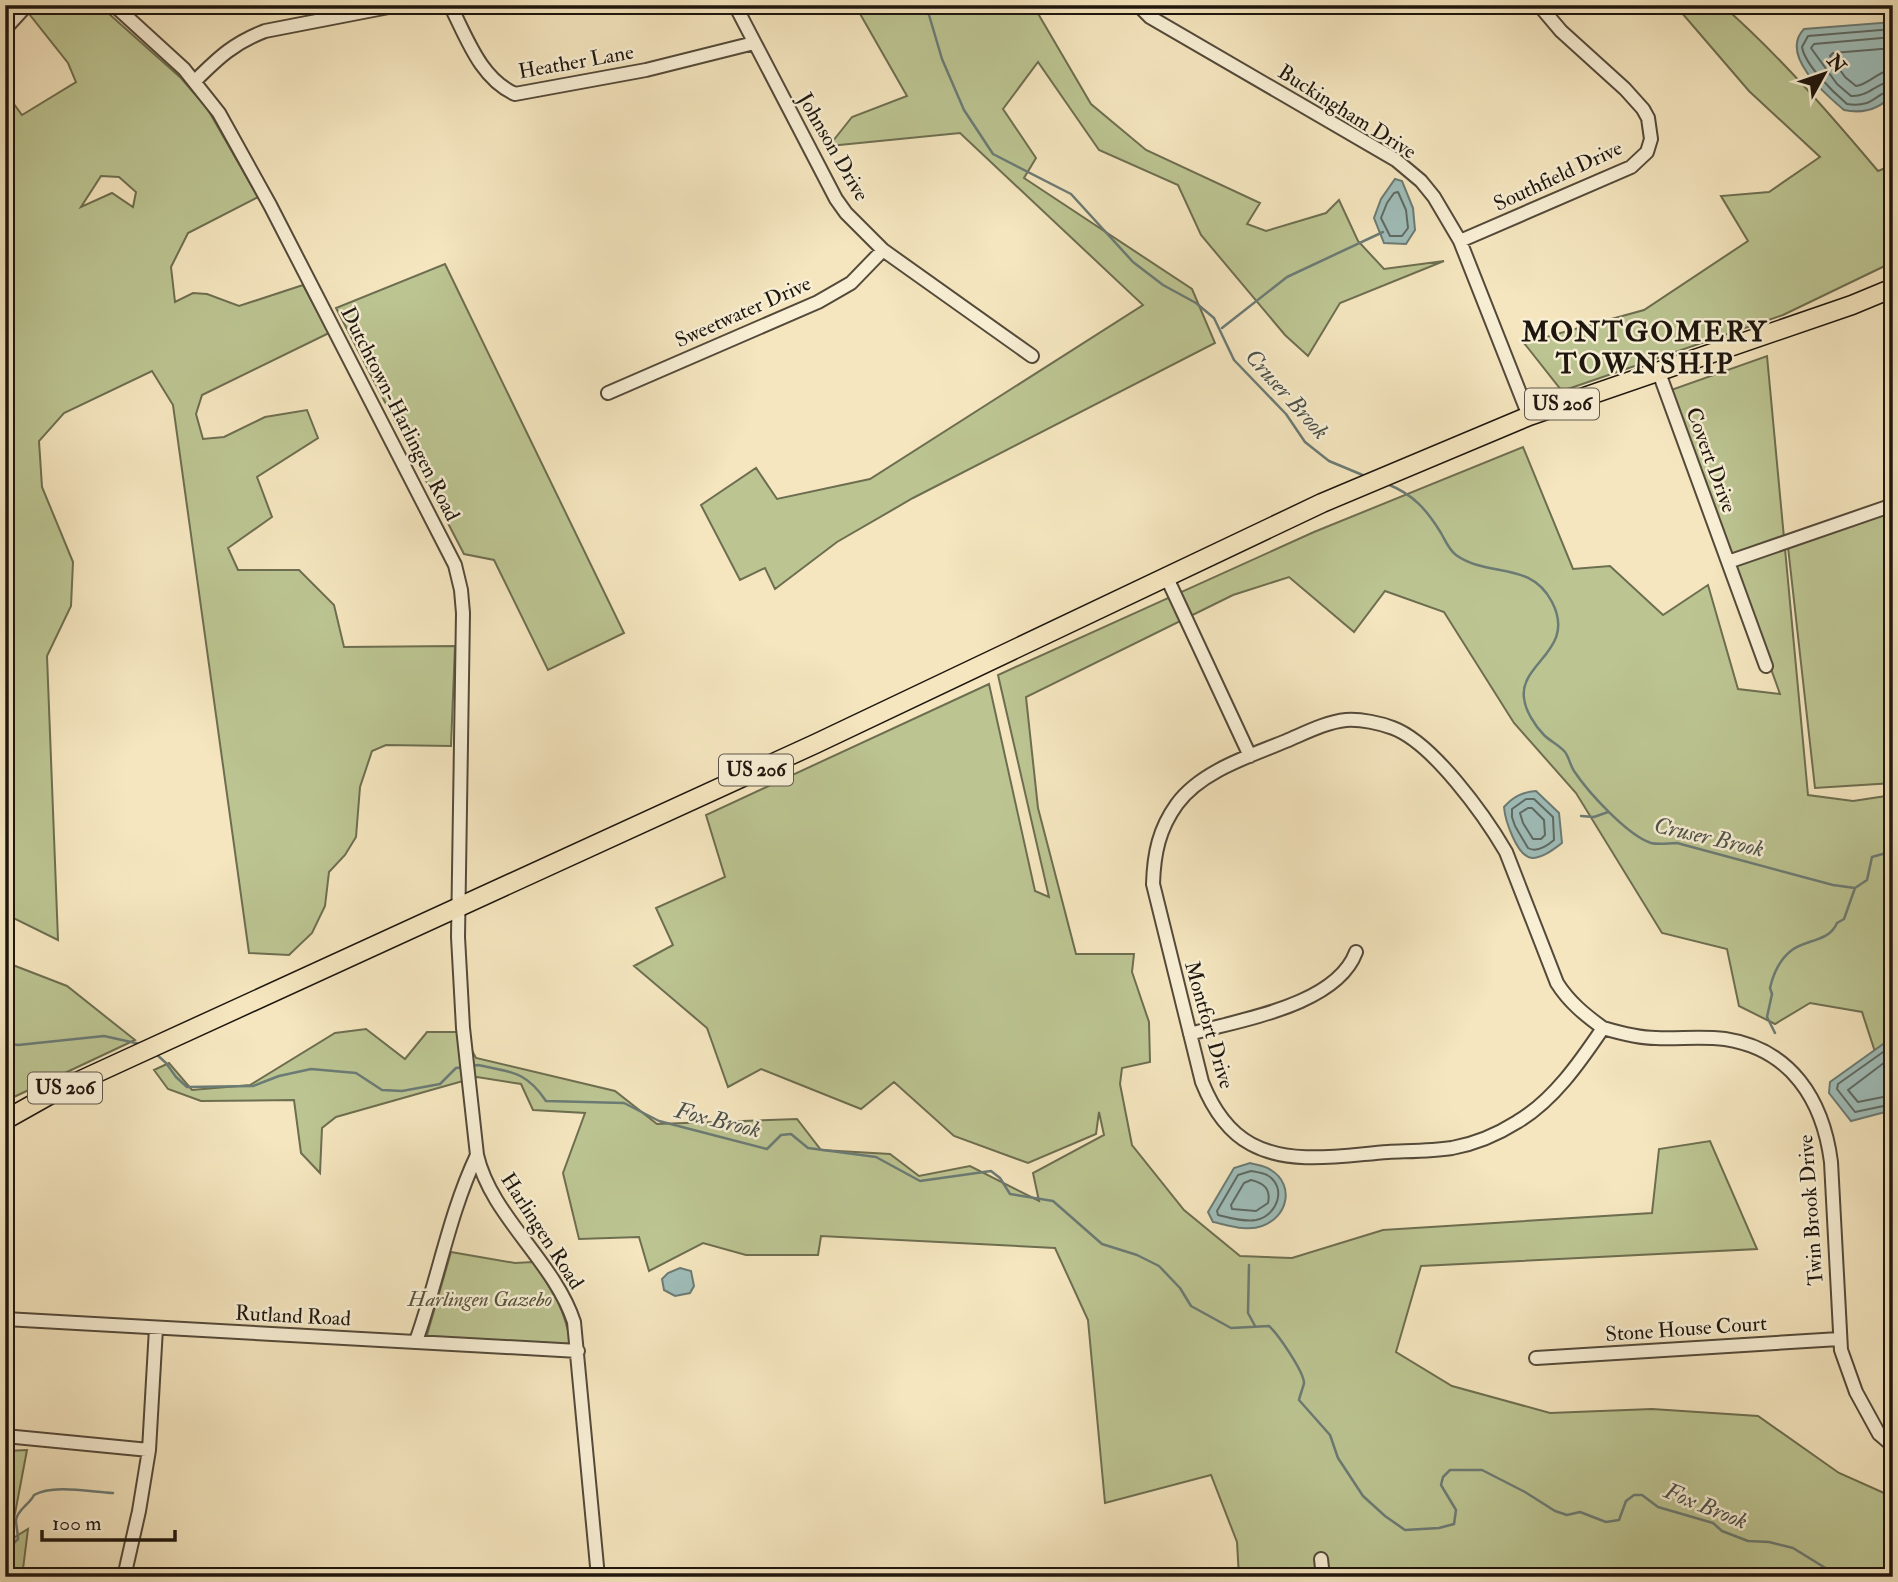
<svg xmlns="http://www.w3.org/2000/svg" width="1898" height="1582" viewBox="0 0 1898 1582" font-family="'IM FELL Double Pica',serif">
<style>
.green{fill:#bcc592;stroke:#6d6e50;stroke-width:2;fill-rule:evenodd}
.water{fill:#9fbeba;stroke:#6b7b75;stroke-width:2}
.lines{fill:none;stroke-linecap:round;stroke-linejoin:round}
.shore{stroke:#5e6a64;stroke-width:2}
.stream{stroke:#6b7b75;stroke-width:2.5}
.minor-casing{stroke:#544a3a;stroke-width:16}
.highway-casing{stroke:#1e160e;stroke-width:21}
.minor{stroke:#f8efd5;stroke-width:12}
.highway{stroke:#f5e6bf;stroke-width:18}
.labels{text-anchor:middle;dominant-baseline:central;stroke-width:5;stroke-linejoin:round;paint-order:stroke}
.shield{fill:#f8efd5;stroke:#5f574a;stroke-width:2}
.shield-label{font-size:19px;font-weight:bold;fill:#1e160e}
.street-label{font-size:21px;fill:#1e160e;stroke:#f8efd5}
.park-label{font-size:21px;font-style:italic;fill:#55533c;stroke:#f8efd5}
.water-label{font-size:23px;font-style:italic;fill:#4b514a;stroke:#f8efd5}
.district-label{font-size:28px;font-weight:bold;letter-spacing:2px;fill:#1e160e;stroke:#f8efd5}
</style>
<rect width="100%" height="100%" fill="#f5e6bf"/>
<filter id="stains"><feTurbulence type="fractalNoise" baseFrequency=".00286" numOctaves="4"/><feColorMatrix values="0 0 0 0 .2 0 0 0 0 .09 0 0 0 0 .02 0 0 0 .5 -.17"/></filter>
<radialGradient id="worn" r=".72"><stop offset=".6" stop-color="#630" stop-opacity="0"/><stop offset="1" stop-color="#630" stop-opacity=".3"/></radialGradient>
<path class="green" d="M39,5h60l82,73 26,30 51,89 -70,36 -17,34 4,35 18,-9 14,1 32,12 64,-21 26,48 -127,62 -6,19 7,25 21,-2 41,-20 42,-7 11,28 -61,39 15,40 -44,31 10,22h61l35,35 10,42 111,-1 -4,100 -65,-1 -14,6 -12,36 -4,50 -11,18 -16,17 -4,34 -13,27 -23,22 -40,-2 -76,-548 -21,-34 -88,42 -25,28 3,46 31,75 -2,44 -24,50 11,284 -53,-26v-822l17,23 54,-33 -8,-19 -38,-48zM101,176l18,1 17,15 -3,15 -21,-14 -31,14z
M855,5h178l58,99 55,46 114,53 -13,21 19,7 60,-18 13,-13 19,41 26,28 60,-8 -104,42 -32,53 -23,-21 -84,-100 -23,-50 -79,-35 -61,-88 -35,47 33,49 -12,20 168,111 23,54 -302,155 -76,44 -62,47 -10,-21 -25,12 -39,-75 55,-37 21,31 93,-20 273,-174 -183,-172 -131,13 23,-29 55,-21z
M1675,5h47c57,50 107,108 156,166l15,-6v97l-110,53 -221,76 -38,-48 120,-33 104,-69 -27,-45 48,-4 51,-35 -71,-66z
M445,264l179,369 -76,37 -54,-110 -30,-6 -128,-246z
M1767,356l41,439 45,6 40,-6v312l-31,-95 -52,-9 -35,21 -36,-18 -12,-57 -65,-16 -86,-140 -62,-70 -70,-111 -59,-21 -31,41 -65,-55 -56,18 -207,102 12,111 38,146h58l-2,18 17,50 1,40 -28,6 -2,16 12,61 52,65 56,46 52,2 91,-28 269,-17 7,-64 51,-8 47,108 -336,17 -25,86 56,34 98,27 102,-4 106,7 81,57 54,24v80h-654l-2,-35 -26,-67 -106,28 -17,-183 -33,-72 -234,-12 -3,19h-72l-43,-12 -54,28 -10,-34 -60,2 -16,-66 22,-60 -52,-3 -12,-26 -44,-7 -141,40 -14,11 -2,45 -19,-20 -7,-53 -93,1 -33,-12 -14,-19 15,-7 23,27 58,-5 85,-52 31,-4 39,30 22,-27h35l14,26 139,33 42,33 140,-5 24,31 69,4 29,22 51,-10 69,35 -6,-28 71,-38 -5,-23 -3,22 -68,29 -74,-27 -60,-54 -33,27 -100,-40 -33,18 -21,-59 -73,-62 39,-21 -17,-37 69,-31 -19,-62 283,-131 46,207 14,6 -51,-222 316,-143 209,-85 50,122 37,-3 53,49 45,-30 30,104 42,5 -109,-304z
M1893,510v273l-78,5 -27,-241z
M5,962l62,24 68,54 -119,56 -11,7z
M451,1252l64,11 18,-1c21,31 31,45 38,82l-142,-7 -2,-2z
M27,1450l-17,90 18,-11 -6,48h-17v-126z"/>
<path class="water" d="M1893,22v72c-13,15 -30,20 -49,16 -19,-16 -65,-55 -40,-81z
M1395,179l7,2 11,27 2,22 -9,14 -22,-1 -10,-25 7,-19z
M1536,791l23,22 3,30c-8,6 -19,15 -30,15 -15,-1 -27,-38 -28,-51 9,-10 18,-15 32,-16z
M1893,1037v73l-42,11 -22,-28 1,-11z
M1250,1163c7,2 16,3 21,7 24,15 17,47 -9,56 -15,6 -34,-1 -49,-4l-5,-10 26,-44z
M680,1268l11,3 3,15 -4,7 -15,3 -11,-6 -2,-11 6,-6z"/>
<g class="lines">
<path class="shore" d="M1893,29l-85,7 -6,11c3,18 31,45 45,57 28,4 27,-11 46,-14
M1893,37l-79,7 -3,4 26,36 14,12c18,1 26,-14 42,-15
M1893,48l-60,5 -3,3 15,21 11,9c14,-2 21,-15 37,-16
M1398,192l8,18 2,18 -6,8h-12l-9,-18 6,-15 7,-10z
M1526,799h8l19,18 1,23c-7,6 -17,13 -26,8l-13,-22 -3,-9v-8z
M1528,808h4l12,12 1,15 -4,4h-8l-10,-16 -3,-10z
M1893,1045l-55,39 -1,5 18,23 38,-8
M1893,1056l-45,34 10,12 35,-7
M1251,1171c5,1 12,2 16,4 21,12 10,41 -11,45 -12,2 -26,-2 -38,-5l-1,-4 21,-36z
M1251,1180c13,3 20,9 17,23l-12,8 -24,-2 -1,-4 13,-22z"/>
<path class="stream" d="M923,5l6,10 13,44 22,51 29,44 78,40 62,68 30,23 33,18 18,15 20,42 52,54 19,28 24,19 36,15
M1222,328l65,-51 96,-45
M1387,484c26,10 40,26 54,49 4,7 8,17 15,22 32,23 74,5 96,47 25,48 -33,61 -28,96 1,12 11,28 20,37 6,6 15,10 21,17 4,5 5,13 9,19 14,21 53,64 77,72 8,2 18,0 26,0l156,42 22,3 12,-8 5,-23 21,-6
M1581,816l13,1 14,-5
M1775,1033l-8,-16 5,-23 -2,-6c3,-13 10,-29 22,-38 15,-11 37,-8 45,-27l7,-4 11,-31
M5,1043l13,2 86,-9 36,8
M155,1053l11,10 10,14 11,10 66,-1 26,-10 32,-7 45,4 26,17 20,1 38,-7 16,-16 9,-1
M471,1066l7,-1c33,7 48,6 68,36l78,2 35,18 108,28 14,-14 10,-1 17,14 68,9 44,24 71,-10 9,7 10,16 43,7 49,43 35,11 22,11 21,22 11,18 40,22 38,-2c9,8 35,46 35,57 -1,5 -4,12 -5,17l31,35 8,23 25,38 22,20 20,14 34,-2 15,-4 2,-14 -15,-25 2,-8 7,-7h32l43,22 30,19 12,4 13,-3 26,10 13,-2 7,-19 8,-6h8l16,12 55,16 9,8 26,10 21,1 24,6 47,29
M1249,1265l-1,48 7,13
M5,1552l13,-13c0,-6 -2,-13 -2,-19 1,-10 14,-16 18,-25 19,-11 57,-3 79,-2"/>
<defs>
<path id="minor" d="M114,5l70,64 35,44 51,92 185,360 6,25 2,23 -5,324 5,91 14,127c14,61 77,106 97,167l24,255
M450,5c17,33 30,73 65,89l131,-24 108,-27
M735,5l101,194 10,14 37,37 149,106
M1138,5l12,12 246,143 25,21 13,16 26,44 69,175
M5,29l22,-24
M195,81c24,-24 39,-38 70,-50l134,-26
M1460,241l171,-74 16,-15 4,-13 -3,-21 -5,-9 -18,-20 -64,-58 -22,-26
M1658,370l108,296
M608,393l210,-91 33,-19 32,-33
M1728,562l165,-57
M1167,578l83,178
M1603,1028c-18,-13 -34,-26 -46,-45l-51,-131c-21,-36 -73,-109 -113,-124 -13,-5 -32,-9 -47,-8 -20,2 -41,13 -60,21 -36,15 -85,30 -109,63 -18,25 -23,49 -24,80l49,198c10,25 25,49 49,62 40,22 94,11 137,8 21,-1 44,-1 64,-4 22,-4 46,-14 65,-26 36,-21 63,-60 86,-94 17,5 35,10 53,10 23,1 46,-2 69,1 66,10 98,61 106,123l10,188 15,42 23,42 14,12
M1190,1034c48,-14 146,-28 166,-82
M5,1319l573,32
M416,1341c22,-61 33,-127 61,-186
M1536,1358l303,-19
M5,1436l144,14
M1321,1559l2,18
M124,1577l15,-66 10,-61 7,-122"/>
<path id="highway" d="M5,1120l48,-27 74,-34 688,-315 507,-241 207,-87 323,-111 41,-17"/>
</defs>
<use href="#minor" class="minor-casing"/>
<use href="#highway" class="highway-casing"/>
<use href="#minor" class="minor"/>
<use href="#highway" class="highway"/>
</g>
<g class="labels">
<g class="shield">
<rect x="1525" y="388.5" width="74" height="31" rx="5"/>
<rect x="719" y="754.5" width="74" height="31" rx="5"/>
<rect x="28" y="1072.5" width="74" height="31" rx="5"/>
</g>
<g class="shield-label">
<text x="1562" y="404">US 206</text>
<text x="756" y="770">US 206</text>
<text x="65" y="1088">US 206</text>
</g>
<g class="street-label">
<text transform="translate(576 62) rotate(-10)">Heather Lane</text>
<text transform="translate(1347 112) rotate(32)">Buckingham Drive</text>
<text transform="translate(833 147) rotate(60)">Johnson Drive</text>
<text transform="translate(1558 176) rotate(-25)">Southfield Drive</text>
<text transform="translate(743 312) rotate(-24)">Sweetwater Drive</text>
<text transform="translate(400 414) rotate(63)">Dutchtown-Harlingen Road</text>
<text transform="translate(1711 460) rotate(70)">Covert Drive</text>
<text transform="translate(1209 1025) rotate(74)">Montfort Drive</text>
<text transform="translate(1811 1210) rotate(-94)">Twin Brook Drive</text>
<text transform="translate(542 1231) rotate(57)">Harlingen Road</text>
<text transform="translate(293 1316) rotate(3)">Rutland Road</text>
<text transform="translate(1686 1329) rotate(-4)">Stone House Court</text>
</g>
<g class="park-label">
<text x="480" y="1299">Harlingen Gazebo</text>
</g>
<g class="water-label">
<text transform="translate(1287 394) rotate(48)">Cruser Brook</text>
<text transform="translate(1709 837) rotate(13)">Cruser Brook</text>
<text transform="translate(718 1120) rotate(14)">Fox Brook</text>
<text transform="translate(1706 1506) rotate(22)">Fox Brook</text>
</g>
<g class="district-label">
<text x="1645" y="332">MONTGOMERY<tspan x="1645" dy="32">TOWNSHIP</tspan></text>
</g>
</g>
<rect width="1898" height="1582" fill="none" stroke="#f5e6bf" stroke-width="28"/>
<rect x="7" y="7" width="1884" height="1568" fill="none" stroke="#1e160e" stroke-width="3.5"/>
<rect x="14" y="14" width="1870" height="1554" fill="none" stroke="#1e160e" stroke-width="2"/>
<g transform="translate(1824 74) rotate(50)" stroke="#f8efd5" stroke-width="5" paint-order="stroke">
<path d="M0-5L12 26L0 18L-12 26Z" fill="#1e160e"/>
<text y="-10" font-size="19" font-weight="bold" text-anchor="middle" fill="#1e160e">N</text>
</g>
<path d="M42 1530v10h133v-10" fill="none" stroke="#1e160e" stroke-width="3.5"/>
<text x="52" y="1530" font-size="21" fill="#1e160e" stroke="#f8efd5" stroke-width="5" paint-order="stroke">100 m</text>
<rect width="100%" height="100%" filter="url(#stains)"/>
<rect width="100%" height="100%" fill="url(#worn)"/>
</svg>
